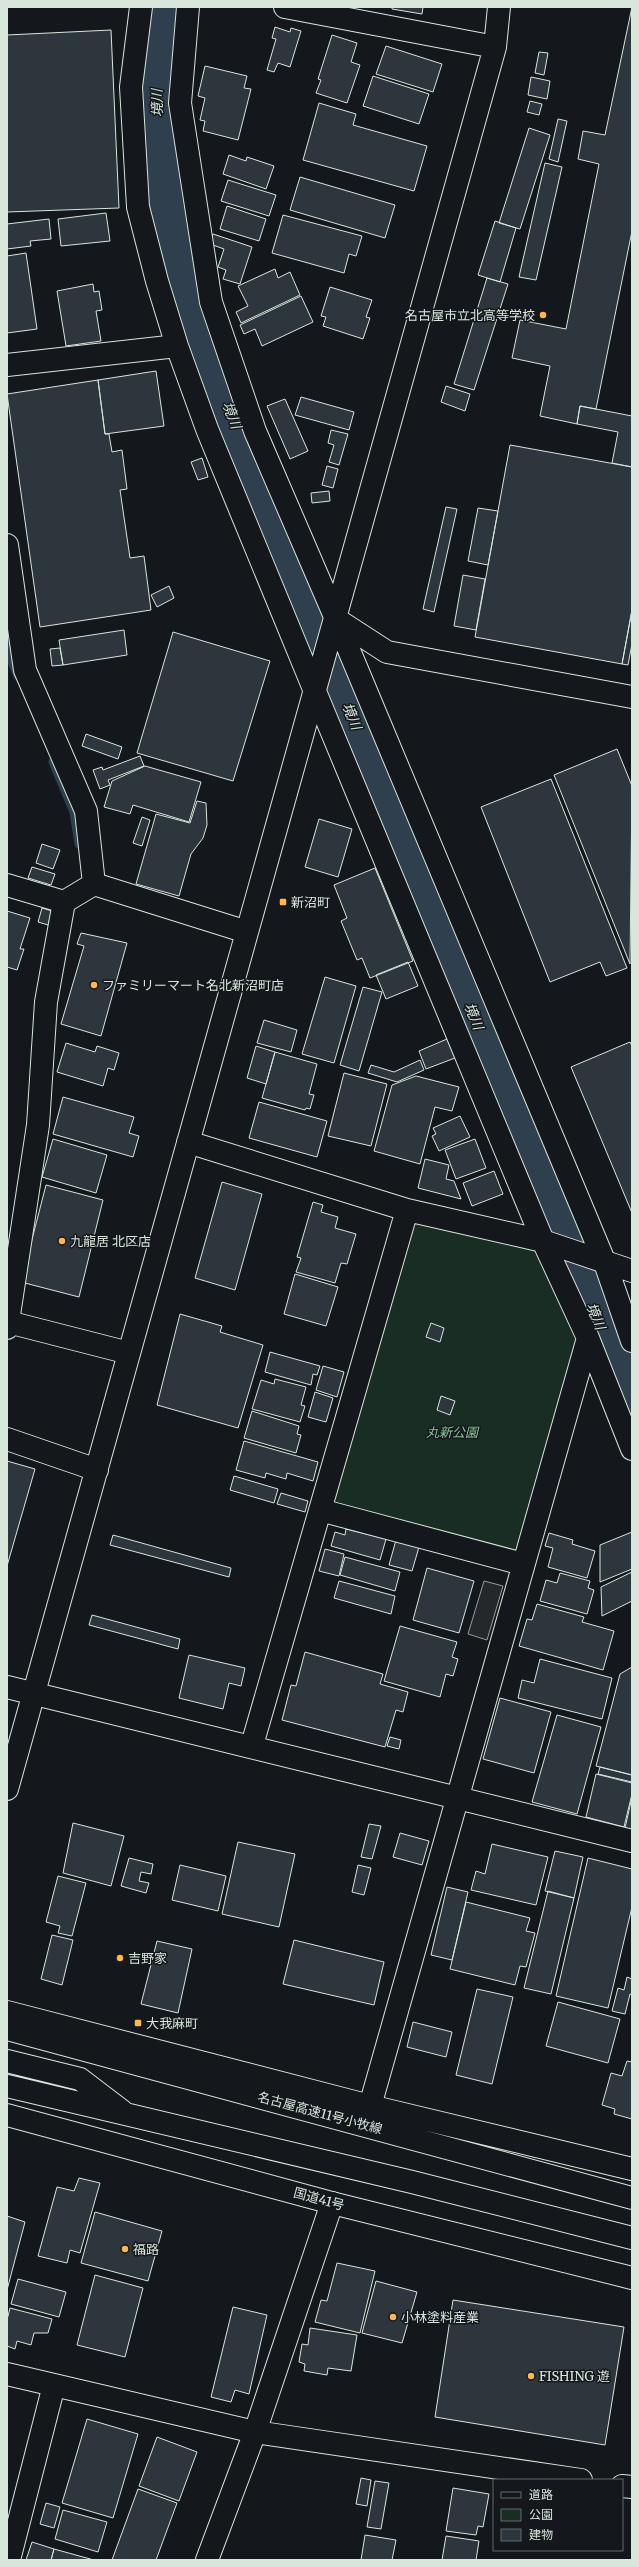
<svg xmlns="http://www.w3.org/2000/svg" width="639" height="2567" viewBox="0 0 639 2567" font-family="Merriweather,'Noto Sans JP',serif">
<style>
.green{fill:#1a2d24;stroke:#939e99}
.parking{fill:#24282b;stroke:#939e99}
.lines{fill:none;stroke-linecap:round;stroke-linejoin:round}
.stream{stroke:#2f3f4d;stroke-width:9}
.river{stroke:#2f3f4d;stroke-width:54}
.building{fill:#2c363c;stroke:#d8e6dc}
.minor-casing{stroke:#d8e6dc;stroke-width:24}
.highway-casing{stroke:#d8e6dc;stroke-width:24}
.minor{stroke:#14181c;stroke-width:22}
.highway{stroke:#14181c;stroke-width:22}
.poi-dot{fill:#ffb74d;stroke:#14181c;stroke-width:1.5}
.labels{text-anchor:middle;dominant-baseline:central;stroke-width:3;stroke-linejoin:round;paint-order:stroke}
.poi-label{font-size:13px;fill:#d8e6dc;stroke:#14181c;text-anchor:start}
.park-label{font-size:13px;font-style:italic;fill:#8ac095;stroke:#14181c}
.street-label{font-size:13px;fill:#d8e6dc;stroke:#14181c}
.water-label{font-size:14px;font-style:italic;fill:#d8e6dc;stroke:#14181c}
</style>
<rect width="100%" height="100%" fill="#14181c"/>
<path class="green" d="M409,1212l132,32 44,95 -64,222 -198,-53z"/>
<path class="parking" d="M484,1581l19,5 -16,54 -19,-6z"/>
<g class="lines">
<path class="stream" d="M7,641l2,13 9,22
M53,762l21,50 5,32"/>
<path class="river" d="M163,7c-16,104 -3,210 30,309l116,295 323,794"/>
</g>
<path class="building" d="M392,7h31l-1,7 -30,-5z
M632,7v224l-36,178 -16,-3 -3,18 -37,-8 10,-50 -38,-8 8,-38 46,9 33,-165 -21,-5 5,-28 22,4z
M275,27l15,5 1,-4 10,3 -11,36 -12,-4 -4,9 -7,-2 9,-31 -4,-1z
M111,30l8,178 -112,4v-177z
M332,35l25,8 -6,19 9,3 -13,38 -31,-10 5,-13 -3,-1z
M386,46l56,18 -9,28 -57,-18z
M539,52l9,1 -4,22 -9,-2z
M205,66l42,10 -3,12 7,1 -13,51 -35,-9 2,-10 -5,-1 5,-22 -7,-2z
M373,76l56,18 -10,30 -56,-18z
M531,77l19,4 -3,18 -19,-4z
M530,101l12,3 -3,11 -12,-3z
M319,103l37,11 -3,11 74,21 -13,45 -111,-31z
M558,119l9,2 -9,41 -9,-3z
M529,128l21,7 -30,94 -21,-6z
M229,155l17,6 1,-4 27,9 -8,23 -43,-15z
M545,163l17,4 -26,113 -17,-3z
M300,177l95,28 -10,33 -95,-28z
M228,180l48,15 -7,21 -48,-15z
M227,206l39,13 -7,22 -39,-12z
M106,213l4,28 -49,5 -3,-27z
M283,215l79,21 -6,20 -7,-2 -5,19 -72,-20z
M49,219l2,20 -21,2 1,5 -24,3v-25z
M495,221l21,7 -16,54 -22,-7z
M213,234l39,13 -12,37 -17,-5 3,-9 -8,-3 6,-18 -14,-5z
M26,253l11,76 -30,4v-77z
M275,269l3,9 12,-6 10,23 -59,28 -5,-11 12,-6 -10,-20z
M487,278l21,6 -34,106 -20,-6z
M93,284l1,8 5,-1 3,19 -6,1 5,30 -35,5 -9,-55z
M330,287l42,13 -6,17 4,1 -7,21 -40,-13 3,-9 -5,-1z
M301,296l12,26 -51,24 -7,-17 -11,5 -4,-9z
M156,371l8,55 -59,8 -7,-54z
M98,380l7,54h4l3,18 10,-2 5,39 -7,1 10,68 14,-2 7,54 -111,17 -33,-233z
M446,386l24,8 -5,17 -24,-9z
M301,397l53,15 -5,18 -54,-15z
M285,399l23,52 -18,8 -23,-53z
M580,406l52,10v51l-20,-4 6,-31 -41,-8z
M331,430l17,4 -9,31 -10,-3 5,-17 -6,-2z
M510,445l122,22v143l-10,54 -147,-27z
M202,458l6,19 -10,3 -7,-18z
M327,466l11,3 -5,19 -11,-3z
M329,491l1,10 -18,2 -1,-10z
M446,507l11,2 -23,103 -11,-3z
M478,508l20,3 -10,54 -20,-4z
M463,575l22,4 -9,51 -22,-4z
M169,586l5,12 -17,9 -6,-12z
M632,610v34l-4,21 -6,-1z
M124,630l3,25 -64,10 -4,-25z
M173,632l97,29 -37,120 -96,-28z
M60,648l3,17 -11,1 -2,-17z
M86,734l36,13 -4,12 -36,-13z
M617,749l15,37 -2,178 -76,-189z
M140,756l4,10 -36,14 2,5 -10,4 -7,-19 9,-3 1,3z
M145,766l56,16 -12,40 -56,-17 -3,9 -26,-7 8,-26z
M551,779l76,189 -21,8 -6,-14 -50,20 -69,-175z
M197,801l9,2 1,22 -4,13 -12,16 -12,42 -43,-12 20,-70 34,9z
M142,817l8,3 -8,26 -9,-3z
M319,819l33,10 -14,48 -33,-10z
M42,844l18,6 -7,19 -17,-6z
M32,867l23,7 -4,11 -23,-7z
M375,868l38,93 -43,17 -8,-20 -5,2 -16,-39 6,-3 -13,-33z
M42,908l10,3 -4,14 -10,-3z
M7,911l23,7 -10,31h4l-7,21 -10,-3z
M81,933l46,10 -26,93 -40,-12 23,-78 -7,-2z
M408,962l10,24 -32,13 -10,-24z
M325,977l31,9 -22,77 -32,-9z
M363,987l19,5 -23,79 -19,-6z
M264,1020l33,10 -6,22 -34,-9z
M447,1039l8,19 -29,11 -7,-18z
M630,1042l2,4v167l-61,-146z
M66,1043l29,9 2,-6 22,7 -5,17 -6,-2 -5,18 -46,-14z
M256,1046l19,6 -9,32 -19,-6z
M275,1052l42,12 -8,30 5,1 -4,14 -4,-1 -1,2 -43,-12z
M420,1060l4,10 -27,12 -29,-9 3,-8 23,7z
M344,1073l43,11 -16,62 -43,-10z
M416,1076l43,11 -7,24 -17,-4 -15,57 -46,-13 18,-66z
M63,1097l71,20 -5,16 10,3 -6,21 -80,-23z
M259,1102l68,19 -10,36 -68,-19z
M460,1116l10,21 -31,14 -7,-15 4,-2 -3,-6z
M53,1139l54,16 -11,38 -54,-16z
M475,1139l11,29 -30,11 -11,-29z
M425,1159l24,6 -3,14 8,2 7,18 -43,-11z
M494,1171l9,23 -31,12 -9,-23z
M222,1182l40,12 -27,96 -40,-12z
M46,1185l57,15 -24,97 -58,-15z
M313,1202l10,3 -2,7 17,5 -3,11 21,6 -9,30 -6,-1 -6,20 -39,-11 5,-14 -4,-1z
M295,1274l43,13 -12,39 -42,-12z
M180,1314l42,12 -2,6 43,13 -25,83 -81,-23z
M431,1323l13,5 -4,14 -14,-5z
M270,1352l50,14 -3,9 -4,-1 -2,11 -46,-13z
M323,1366l21,6 -7,25 -21,-7z
M275,1379l31,8 -5,18 4,1 -5,16 -48,-13 9,-29 13,4z
M315,1392l18,6 -7,24 -18,-5z
M441,1396l14,5 -5,14 -13,-5z
M252,1411l47,15 -2,8 4,1 -5,18 -52,-15z
M244,1441l74,21 -5,19 -26,-8 -1,6 -20,-6 -1,5 -29,-8z
M7,1461l28,8 -28,97z
M234,1476l44,13 -4,14 -44,-13z
M281,1493l27,8 -3,11 -28,-8z
M346,1529l40,10 -6,21 -49,-14 4,-14 10,3z
M632,1532v37l-32,13v-37z
M549,1533l24,7 -1,4 23,7 -8,27 -39,-11 5,-19 -8,-2z
M113,1535l118,33 -2,9 -119,-32z
M396,1540l23,7 -7,24 -23,-6z
M325,1549l19,5 -5,22 -20,-5z
M345,1557l55,15 -5,19 -55,-16z
M427,1568l47,13 -15,52 -46,-13z
M632,1572v29l-30,15 -1,-29z
M560,1573l30,8 -2,7 6,2 -7,24 -47,-13 6,-21 11,3z
M339,1581l56,15 -4,18 -57,-16z
M537,1604l47,13 -2,5 32,9 -11,39 -84,-24 8,-27 5,1z
M92,1615l88,24 -2,10 -89,-24z
M400,1626l57,16 -5,15 6,2 -5,17 -7,-2 -6,23 -56,-16z
M305,1652l78,22 -3,10 28,8 -5,20 -7,-2 -11,37 -103,-27 9,-35 5,1z
M189,1655l56,13 -4,18 -12,-3 -6,26 -44,-11z
M540,1659l72,19 -10,41 -84,-21 4,-18 12,3z
M632,1667v108l-36,-9 24,-92z
M500,1698l51,14 -17,61 -51,-14z
M557,1715l44,12 -24,87 -45,-12z
M390,1737l11,3 -2,9 -12,-3z
M600,1767l32,8v7l-34,-8z
M596,1774l36,9v11l-8,33 -38,-10z
M632,1797v33l-7,-2z
M73,1823l51,13 -13,50 -48,-13z
M369,1824l12,2 -9,33 -11,-2z
M400,1833l29,8 -7,24 -29,-8z
M238,1842l57,12 -16,73 -57,-13z
M492,1844l56,13 -12,48 -65,-15 5,-19 9,3z
M555,1851l28,6 -9,41 -29,-7z
M129,1858l24,6 -2,10 -10,-2 -2,9 10,2 -3,10 -25,-7z
M588,1858l44,11v38l-24,101 -52,-12z
M180,1865l46,11 -8,35 -46,-11z
M358,1865l13,3 -7,27 -12,-3z
M58,1876l28,7 -14,53 -14,-3 2,-7 -14,-4z
M447,1887l21,5 -16,68 -21,-5z
M548,1891l26,7 -23,96 -27,-6z
M466,1902l64,16 -4,13 9,2 -9,34 -6,-1 -5,19 -65,-16z
M52,1935l21,5 -11,45 -21,-6z
M294,1940l90,22 -10,43 -91,-21z
M157,1941l35,8 -14,64 -37,-9z
M627,1977l5,2v16l-2,-1 -5,20 -13,-3 6,-23 6,2z
M477,1989l36,8 -21,87 -36,-9z
M558,2002l62,17 -12,44 -62,-17z
M413,2022l39,10 -6,25 -39,-10z
M627,2061l5,1v57l-18,-5 1,-5 -13,-4 9,-32 11,3z
M79,2178l21,5 -20,70 -10,-3 -3,13 -29,-7 19,-69 17,4z
M95,2212l67,19 -14,50 -67,-18z
M7,2216l18,6 -18,68z
M337,2263l38,8 -15,62 -45,-11 6,-22 6,1z
M95,2275l48,13 -18,69 -48,-12z
M18,2279l48,13 -7,25 -48,-13z
M376,2281l41,11 -15,51 -40,-10z
M453,2300l171,27 -19,118 -170,-28z
M233,2307l34,8 -18,79 -14,-4 -4,12 -20,-5z
M10,2308l42,11 -4,14h-14l-3,12 -14,-4 -2,8 -8,-3v-26z
M310,2328l47,7 -6,36 -23,-3 -1,7 -23,-4 1,-7 -6,-2 3,-18 6,1z
M87,2419l51,15 -25,84 -51,-15z
M157,2437l40,15 -18,49 -40,-15z
M361,2478l10,2 -4,26 -11,-2z
M375,2481l14,2 -8,46 -14,-2z
M453,2488l36,6 -6,33 -5,-1 -2,9 -30,-4z
M138,2489l39,14 -21,57h-44z
M46,2503l14,4 -6,21 -14,-4z
M63,2510l44,12 -9,30 -43,-13z
M365,2535l31,5 -4,20h-31z
M446,2536l33,5 -3,19h-34z
M32,2542l22,7 -3,11h-25z
M54,2549l40,11h-43z"/>
<g class="lines">
<defs>
<path id="minor" d="M141,7l-10,80 7,120 19,74 20,65 30,83 107,260 229,552 45,97 44,111
M188,7l-8,96 31,199 44,129 81,188 269,644 27,78
M285,7l210,40
M7,365l170,-19
M7,545l18,125 61,141 8,73 -30,18 -18,100 -8,123 -31,203
M336,619l51,33 245,45
M94,884l153,48
M7,885l57,17
M188,1142l219,68 136,31 89,30
M8,1322l121,31
M7,1439l90,31
M320,1510l203,54
M7,1687l625,154
M252,1745l155,-535
M7,1789l488,-1742 4,-40
M370,2106l218,-768
M7,2374l248,58 326,48
M622,2486l10,1
M9,2560l45,-175
M207,2560l48,-128 77,-229"/>
<path id="highway" d="M7,2012l363,94 262,63
M7,2029l625,169
M7,2061l73,18 42,32
M7,2086l405,96 220,56
M7,2115l325,88 300,75"/>
</defs>
<use href="#minor" class="minor-casing"/>
<use href="#highway" class="highway-casing"/>
<use href="#minor" class="minor"/>
<use href="#highway" class="highway"/>
</g>
<g class="poi-dot">
<circle cx="543" cy="315" r="4"/>
<rect x="279" y="898" width="8" height="8" rx="2"/>
<circle cx="94" cy="985" r="4"/>
<circle cx="62" cy="1241" r="4"/>
<circle cx="120" cy="1958" r="4"/>
<rect x="134" y="2019" width="8" height="8" rx="2"/>
<circle cx="125" cy="2249" r="4"/>
<circle cx="393" cy="2317" r="4"/>
<circle cx="531" cy="2376" r="4"/>
</g>
<g class="labels">
<g class="poi-label">
<text x="535" y="315" text-anchor="end">名古屋市立北高等学校</text>
<text x="291" y="902">新沼町</text>
<text x="102" y="985">ファミリーマート名北新沼町店</text>
<text x="70" y="1241">九龍居 北区店</text>
<text x="128" y="1958">吉野家</text>
<text x="146" y="2023">大我麻町</text>
<text x="133" y="2249">福路</text>
<text x="401" y="2317">小林塗料産業</text>
<text x="539" y="2376">FISHING 遊</text>
</g>
<g class="park-label">
<text x="452" y="1432">丸新公園</text>
</g>
<g class="street-label">
<text transform="translate(320 2113) rotate(15)">名古屋高速11号小牧線</text>
<text transform="translate(319 2199) rotate(15)">国道41号</text>
</g>
<g class="water-label">
<text transform="translate(157 103) rotate(-91)">境川</text>
<text transform="translate(232 415) rotate(69)">境川</text>
<text transform="translate(352 716) rotate(68)">境川</text>
<text transform="translate(474 1016) rotate(68)">境川</text>
<text transform="translate(596 1316) rotate(68)">境川</text>
</g>
</g>
<rect width="639" height="2567" fill="none" stroke="#d8e6dc" stroke-width="16"/>
<rect x="493" y="2479" width="130" height="72" fill="#14181c" stroke="#626a69"/>
<rect x="501" y="2492" width="20" height="6" fill="#14181c" stroke="#626a69"/>
<text x="529" y="2499" font-size="12" fill="#d8e6dc">道路</text>
<rect x="501" y="2509" width="20" height="12" fill="#1a2d24" stroke="#626a69"/>
<text x="529" y="2519" font-size="12" fill="#d8e6dc">公園</text>
<rect x="501" y="2529" width="20" height="12" fill="#2c363c" stroke="#626a69"/>
<text x="529" y="2539" font-size="12" fill="#d8e6dc">建物</text>
</svg>
